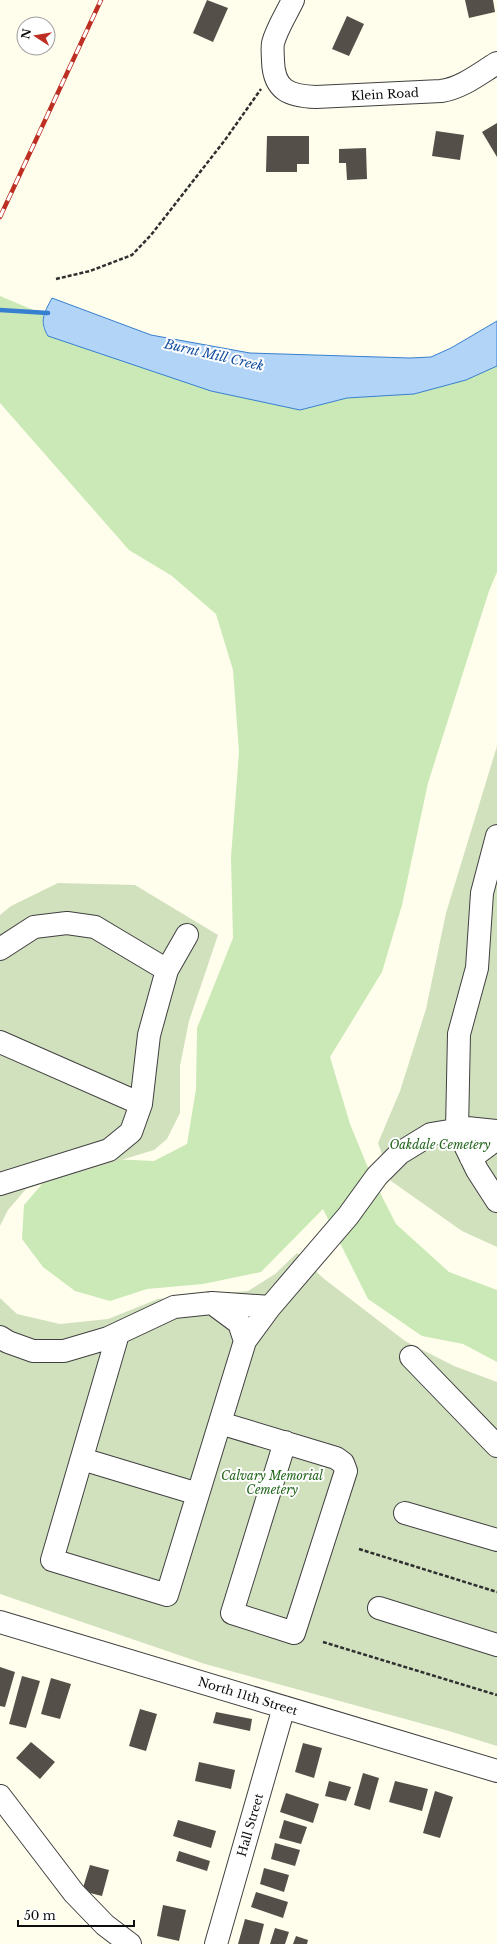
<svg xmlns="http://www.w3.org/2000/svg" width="497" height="1944" viewBox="0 0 497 1944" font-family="'Libre Baskerville',serif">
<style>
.green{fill:#cae9b6}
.cemetery{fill:#d1e1be}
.water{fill:#b1d4f7;stroke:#377fcf}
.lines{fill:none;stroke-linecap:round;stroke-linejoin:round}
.stream{stroke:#377fcf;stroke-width:4.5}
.building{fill:#554f49}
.minor-casing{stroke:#404040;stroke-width:24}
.path{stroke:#2f2f2f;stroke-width:2.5;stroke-dasharray:4 2;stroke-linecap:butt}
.minor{stroke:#fff;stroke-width:22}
.rail-casing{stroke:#be2f23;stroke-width:4.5}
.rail{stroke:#fff;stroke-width:3;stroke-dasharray:9;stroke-linecap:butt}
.labels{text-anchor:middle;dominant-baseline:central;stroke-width:4;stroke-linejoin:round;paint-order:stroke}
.street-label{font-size:12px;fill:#0d0d0d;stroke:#fff}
.park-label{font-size:12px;font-style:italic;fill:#22651c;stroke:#fff}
.water-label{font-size:13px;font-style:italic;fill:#1551a0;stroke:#fff}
</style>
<rect width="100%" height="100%" fill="#fffeec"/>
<path class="green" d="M0,296l43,18v14l257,82 47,-12 67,-4 52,-14 31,-14v206l-8,19 -61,192 -26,122 -20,67 -52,85 20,67 21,51 25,49 53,48 48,18v72l-34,-18 -41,-8 -54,-37 -45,-90 -62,63 -58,12 -56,5 -37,12 -35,-10 -32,-24 -21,-28 2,-34 19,-22 46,-25 65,3 33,-17 9,-55 1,-61 36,-90 -2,-81 8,-105 -6,-82 -17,-56 -44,-38 -43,-26 -129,-147z"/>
<path class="cemetery" d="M497,746v501l-35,-16 -71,-50 -13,-38 22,-52 26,-82 20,-96z
M58,883l77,2 83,50 -29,86 -9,45v47l-13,26 -13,11 -128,39 -18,21 -8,16v-311l11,-9z
M297,1253l26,25 82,63 49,25 43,16v364l-48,-15 -244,-67 -205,-70v-296l17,16 43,10 48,-5 50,-20 90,-8 27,-17z"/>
<path class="water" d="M52,298l99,37 99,18 160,5 21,-1 20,-9 46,-27v45l-31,14 -52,14 -67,4 -47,12 -89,-19 -163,-55c-9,-15 -4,-23 4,-38z"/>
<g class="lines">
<path class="stream" d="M0,310l48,3"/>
</g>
<path class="building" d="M207,0l21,8 -15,34 -20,-9z
M465,0h28l2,12 -26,6z
M347,16l17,8 -15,32 -17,-7z
M497,123v34l-15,-25z
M436,131l28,4 -4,25 -28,-4z
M267,136h42v28h-12v8h-31z
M366,148l1,31 -20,1 -1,-17h-7v-14z
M0,1667l15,5 -10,35 -5,-1z
M22,1676l18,5 -14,47 -17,-4z
M51,1678l20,6 -11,35 -19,-5z
M140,1709l17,5 -11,37 -17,-5z
M216,1712l36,7 -2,12 -37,-8z
M31,1742l24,20 -15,17 -24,-21z
M303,1743l19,5 -8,30 -19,-6z
M199,1762l36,8 -4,19 -36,-8z
M363,1773l16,5 -9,32 -16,-5z
M329,1781l22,6 -5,14 -21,-5z
M395,1781l33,8 -6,22 -33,-9z
M435,1791l18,6 -13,41 -17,-5z
M286,1793l33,11 -6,19 -33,-11z
M178,1820l38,11 -5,17 -38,-12z
M284,1820l23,7 -6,17 -22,-6z
M275,1843l25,7 -5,16 -24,-7z
M179,1851l31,10 -3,10 -31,-10z
M90,1865l19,5 -7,26 -20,-5z
M264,1868l25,7 -5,17 -24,-8z
M256,1892l32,10 -5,16 -32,-11z
M163,1905l23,5 -7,31 -22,-5z
M245,1919l19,5 -5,20h-21z
M275,1928l14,4 -4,12h-15z
M296,1936l12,4 -1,4h-14z"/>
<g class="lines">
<defs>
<path id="minor" d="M293,0c-6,13 -16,28 -20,43 -1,5 0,13 0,18 1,30 17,35 43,36l125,-6c21,-3 38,-17 56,-28
M497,836l-15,57 -5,75 -18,66 -2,95 20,41 20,31
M0,949l34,-22 33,-4 28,4 72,43
M0,1042l141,62
M471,1158l26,-19
M0,1184l109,-34 22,-18 10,-28 8,-69 18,-65 20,-35
M118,1334l-66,226 115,35 78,-254 -6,-18 -27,-20
M0,1337l8,5 25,9h31l44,-13 66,-31 38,-4 58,4
M245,1341l25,-34 78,-91 29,-40 23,-23 31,-19 36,-6 30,3
M411,1357l86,89
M220,1423l116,35 7,5 3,8 -52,162 -62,-20 53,-171
M82,1459l116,35
M405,1513l92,27
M379,1608l118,37
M0,1622l497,149
M0,1796l74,97 31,32 25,19
M216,1944l68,-237"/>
</defs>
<use href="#minor" class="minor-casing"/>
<path class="path" d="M56,279l34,-8 42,-16 19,-20 74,-95 36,-51
M359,1549l138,43
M323,1642l174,53"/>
<use href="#minor" class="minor"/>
<defs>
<path id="rail" d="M0,217l101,-217"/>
</defs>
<use href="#rail" class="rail-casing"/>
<use href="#rail" class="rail"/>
</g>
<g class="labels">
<g class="street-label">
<text transform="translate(385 94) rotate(-3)">Klein Road</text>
<text transform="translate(248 1696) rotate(17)">North 11th Street</text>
<text transform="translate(250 1825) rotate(-74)">Hall Street</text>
</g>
<g class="park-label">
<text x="440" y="1144">Oakdale Cemetery</text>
<text x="272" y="1475">Calvary Memorial<tspan x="272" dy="14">Cemetery</tspan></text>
</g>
<g class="water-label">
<text transform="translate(214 355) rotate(13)">Burnt Mill Creek</text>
</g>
</g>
<g transform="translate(36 36) rotate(282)"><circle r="19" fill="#ffffff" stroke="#9e9e9e"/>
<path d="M0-3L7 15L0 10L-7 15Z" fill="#be2f23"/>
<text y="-6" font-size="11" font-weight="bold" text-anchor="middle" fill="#0d0d0d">N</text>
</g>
<path d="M18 1920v6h116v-6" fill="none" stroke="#0d0d0d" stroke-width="2"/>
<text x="24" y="1920" font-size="12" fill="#0d0d0d" stroke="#ffffff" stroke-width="3" paint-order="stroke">50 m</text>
</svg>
